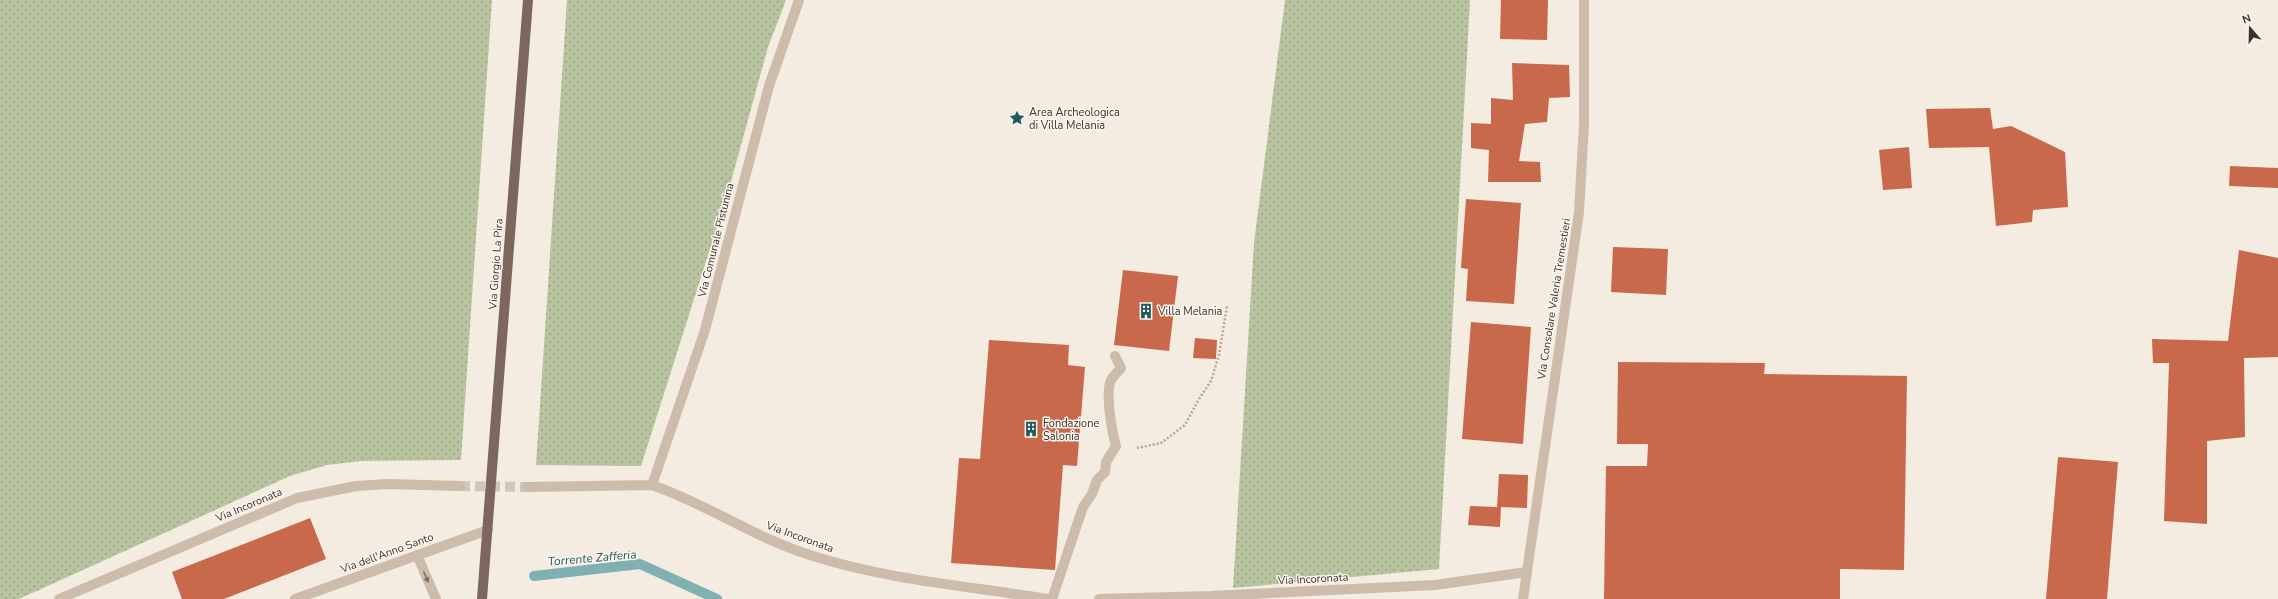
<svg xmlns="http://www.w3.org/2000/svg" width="2278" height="599" viewBox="0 0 2278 599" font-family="'Nunito Sans',sans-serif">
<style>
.grass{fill:url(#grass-dots)}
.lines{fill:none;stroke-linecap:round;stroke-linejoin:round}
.stream{stroke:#7fb0b2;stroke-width:10}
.building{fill:#c8694b}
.minor-tunnel{stroke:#cfc6bd;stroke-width:10;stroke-dasharray:10 5;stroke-linecap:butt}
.path{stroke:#b9a596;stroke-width:2.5;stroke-dasharray:2 2;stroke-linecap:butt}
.service{stroke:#cdbbac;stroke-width:10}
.minor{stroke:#cdbbac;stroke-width:10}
.tertiary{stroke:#cdbbac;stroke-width:10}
.primary{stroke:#7d675c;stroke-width:10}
.oneway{fill:#7d6f65}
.labels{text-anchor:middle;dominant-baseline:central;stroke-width:3;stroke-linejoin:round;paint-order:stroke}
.poi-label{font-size:11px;fill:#3b302b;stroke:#fbf5ee;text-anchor:start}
.street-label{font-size:11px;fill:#3b302b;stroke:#fbf5ee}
.water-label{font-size:12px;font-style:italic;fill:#1f5a5e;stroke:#fbf5ee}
</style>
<defs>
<pattern id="grass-dots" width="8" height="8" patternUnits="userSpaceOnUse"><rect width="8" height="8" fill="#b8c4a0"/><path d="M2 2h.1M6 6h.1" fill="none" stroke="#97a083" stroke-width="1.8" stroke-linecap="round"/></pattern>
</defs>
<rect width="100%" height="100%" fill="#f4ebe1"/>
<path class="grass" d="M0,0h492l-31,460 -100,1 -34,4 -37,11 -271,123h-19z
M567,0h219l-18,47 -39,142 -88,277 -105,-1z
M1285,0h185l-31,569 -206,19 21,-345z"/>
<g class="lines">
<path class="stream" d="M534,576l106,-12 77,35"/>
</g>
<path class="building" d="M1501,0h47l-1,40 -47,-1z
M1512,63l57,2 1,32 -21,1 -2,24 -22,2 -6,37 21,1 1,20h-53l1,-32 -18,-2v-25l20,1v-26l22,2z
M1990,108l3,21 18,-3 54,26 3,55 -35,3 -1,12 -36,4 -7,-79 -60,1 -3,-39z
M1909,147l3,41 -29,2 -4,-40z
M2230,166l48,2v20l-49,-2z
M1466,199l55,4 -7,101 -48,-3 2,-32 -7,-1z
M1613,247l55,2 -2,46 -55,-3z
M2239,250l39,8v99l-34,1 1,79 -38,4v83l-43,-3 5,-158h-16l-1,-24 76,2z
M1123,270l55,6 -9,75 -55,-6z
M1471,322l60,5 -8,117 -61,-5z
M1195,338l22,2 -1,19 -23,-1z
M989,340l80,5 -1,20 17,2 -8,99 -14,-1 -8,105 -104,-7 8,-105 21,1z
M1618,362l147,1 -1,11 143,2 -3,194 -64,-1v30h-236l2,-133h41l1,-22h-31z
M2058,457l60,5 -11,137h-61z
M1499,474l29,1 -1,33 -26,-1 -1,20 -32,-2 2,-19 27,1z
M310,518l16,41 -102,40h-42l-10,-27z"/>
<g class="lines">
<path class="minor-tunnel" d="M460,486l67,1"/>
<path class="path" d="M1137,448l24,-5 24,-18 14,-26 12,-18 8,-26 8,-49"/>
<path class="service" d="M1052,599l31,-92 9,-13 5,-14 8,-8 1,-10 10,-16c-4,-14 -11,-52 -5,-66 2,-4 7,-8 10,-12l-6,-12"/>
<path class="minor" d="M652,485l53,-155 64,-244 30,-86
M527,487l125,-2c55,19 103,53 158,70 77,25 158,31 238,44
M59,599l238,-101 59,-12 31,-2 73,2
M1099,599l112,-3 224,-11 92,-13
M1523,599l56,-387 5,-88v-124"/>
<path class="tertiary" d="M417,555l19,44
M295,599l193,-69"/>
<path class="primary" d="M482,599l46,-599"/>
</g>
<defs><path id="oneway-solid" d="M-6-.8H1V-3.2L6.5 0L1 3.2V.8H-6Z"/></defs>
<use class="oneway" href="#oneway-solid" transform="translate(426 577) rotate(66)"/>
<defs>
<symbol id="sight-bare" viewBox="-9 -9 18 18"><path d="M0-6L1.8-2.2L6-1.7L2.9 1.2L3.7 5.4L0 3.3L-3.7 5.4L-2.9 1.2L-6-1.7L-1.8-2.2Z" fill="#1f5a5e" stroke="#fbf5ee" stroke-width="2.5" paint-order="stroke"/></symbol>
<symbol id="building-bare" viewBox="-9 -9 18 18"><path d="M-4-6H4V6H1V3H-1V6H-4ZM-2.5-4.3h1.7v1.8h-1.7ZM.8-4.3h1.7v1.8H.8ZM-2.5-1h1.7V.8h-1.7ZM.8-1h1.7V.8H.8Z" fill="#1f5a5e" stroke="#fbf5ee" stroke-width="2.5" paint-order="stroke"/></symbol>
</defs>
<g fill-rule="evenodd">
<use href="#sight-bare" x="1006" y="107" width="22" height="22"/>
<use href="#building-bare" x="1135" y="300" width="22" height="22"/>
<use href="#building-bare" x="1020" y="418" width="22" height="22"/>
</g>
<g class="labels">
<g class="poi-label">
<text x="1029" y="112">Area Archeologica<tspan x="1029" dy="13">di Villa Melania</tspan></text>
<text x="1158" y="311">Villa Melania</text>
<text x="1043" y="423">Fondazione<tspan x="1043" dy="13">Salonia</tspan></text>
</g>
<g class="street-label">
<text transform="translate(716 240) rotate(-76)">Via Comunale Pistunina</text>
<text transform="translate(496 264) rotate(-86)">Via Giorgio La Pira</text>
<text transform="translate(1554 299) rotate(-81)">Via Consolare Valeria Tremestieri</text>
<text transform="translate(249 505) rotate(-23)">Via Incoronata</text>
<text transform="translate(800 537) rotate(20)">Via Incoronata</text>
<text transform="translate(387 553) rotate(-20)">Via dell'Anno Santo</text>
<text transform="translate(1313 579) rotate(-3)">Via Incoronata</text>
</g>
<g class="water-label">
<text transform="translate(592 558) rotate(-5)">Torrente Zafferia</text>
</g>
</g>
<g transform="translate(2250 28) rotate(340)" stroke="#fbf5ee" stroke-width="3" paint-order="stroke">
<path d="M0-3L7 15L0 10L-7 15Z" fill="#3b302b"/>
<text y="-6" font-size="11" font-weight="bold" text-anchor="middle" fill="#3b302b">N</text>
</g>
</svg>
